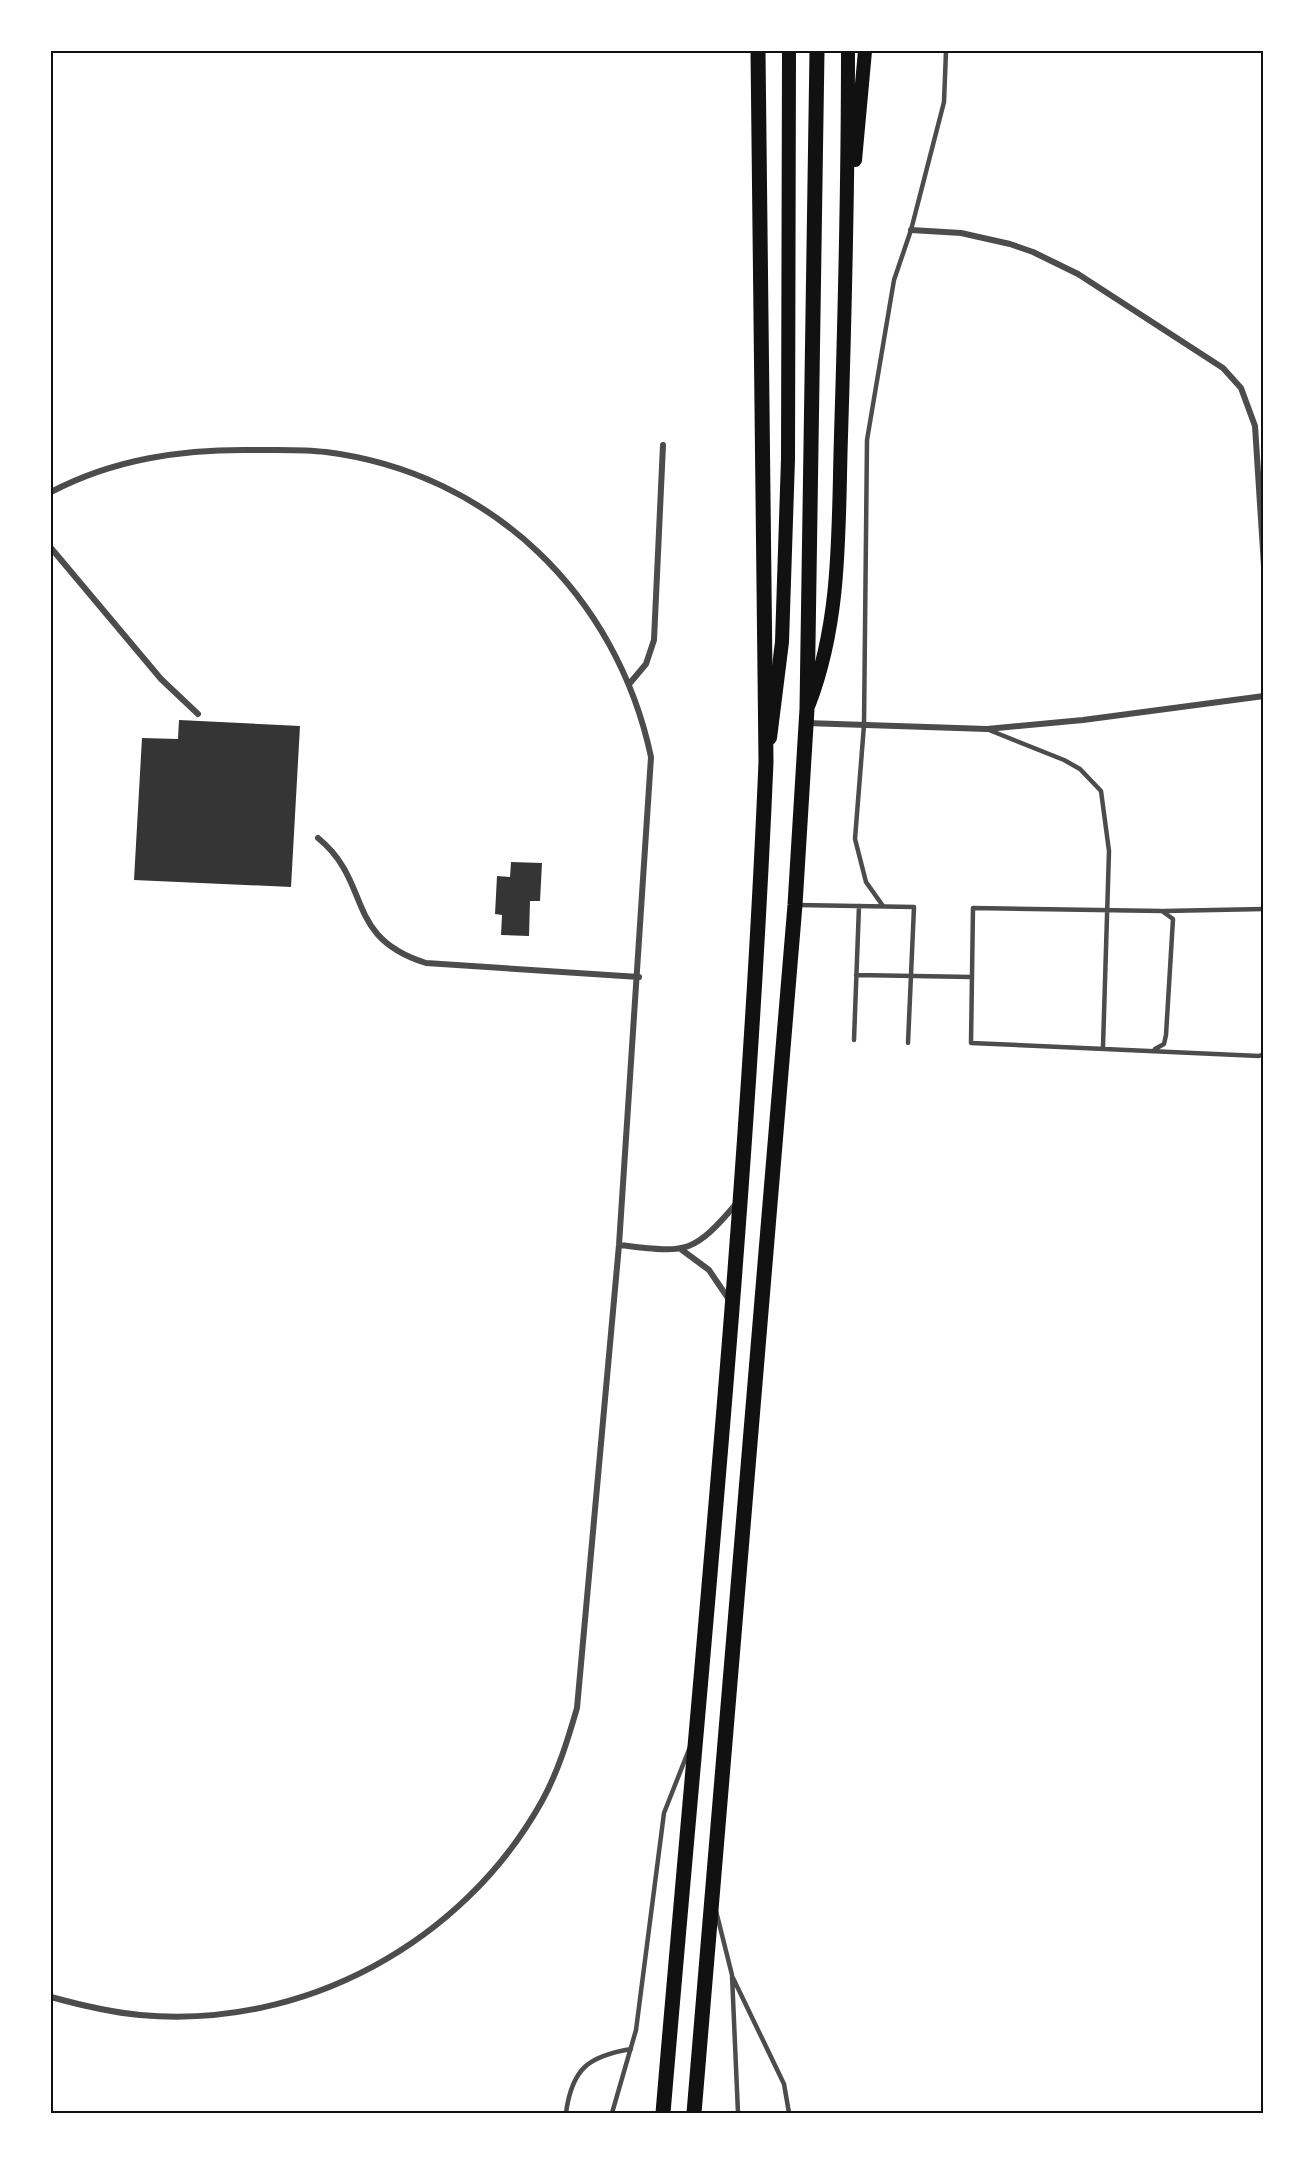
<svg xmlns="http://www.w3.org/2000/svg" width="1315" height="2164" viewBox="0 0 1315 2164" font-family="Helvetica,sans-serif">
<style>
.building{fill:#353535}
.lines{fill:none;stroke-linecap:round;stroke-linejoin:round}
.service{stroke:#4c4c4c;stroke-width:4.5}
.minor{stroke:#4c4c4c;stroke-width:6}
.primary{stroke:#111;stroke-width:14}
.trunk{stroke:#111;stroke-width:15}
.neatline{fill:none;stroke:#111;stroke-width:2}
</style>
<rect width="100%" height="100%" fill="#fff"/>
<path class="building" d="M179,720l121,6 -9,161 -157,-7 8,-142 36,1z
M511,862l31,1 -2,38h-10l-1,35 -28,-1 1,-20 -7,-1 2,-38 13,1z"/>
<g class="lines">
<path class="service" d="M989,730l75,30 16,9 21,22 8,60 -6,196
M798,905l116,2 -6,136
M883,906l-17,-24 -11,-43 9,-114 3,-285 27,-160 17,-50 33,-128 2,-51
M1164,911l100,-2
M856,975l116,2
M854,1040l5,-134
M1155,1049l9,-5 2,-9 7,-116 -11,-8 -189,-3 -2,135 288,13 5,-2
M716,1911l16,64 6,138
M733,1978l51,106 5,29
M566,2113c6,-45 23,-57 65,-64
M612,2113l24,-83 28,-217 26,-66"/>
<path class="minor" d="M911,230l50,3 49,11 23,8 45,22 145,94 18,20 14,38 9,140
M51,492c63,-33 131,-43 202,-42 24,0 49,-1 73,2 166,21 291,144 325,305l-32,488 -42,463c-9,31 -19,64 -35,93 -79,142 -239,229 -402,214 -31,-3 -60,-10 -89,-18
M51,548l110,131 37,35
M630,683l16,-19 8,-24 9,-195
M806,723l181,6 96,-9 181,-24
M318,838c55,45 25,99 108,125l213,14
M619,1245c66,7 72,12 117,-41
M682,1250l27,20 21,31"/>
<path class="primary" d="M855,160l10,-109
M809,704c33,-86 29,-177 32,-268 4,-128 7,-256 7,-385
M770,738l12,-96 6,-183 1,-408"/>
<path class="trunk" d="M663,2113c38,-450 84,-900 103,-1351l-8,-711
M694,2113l101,-1208 12,-196 10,-658"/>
</g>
<rect width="1315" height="2164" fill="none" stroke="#ffffff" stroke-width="105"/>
<rect x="52" y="52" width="1210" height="2060" class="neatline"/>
</svg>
